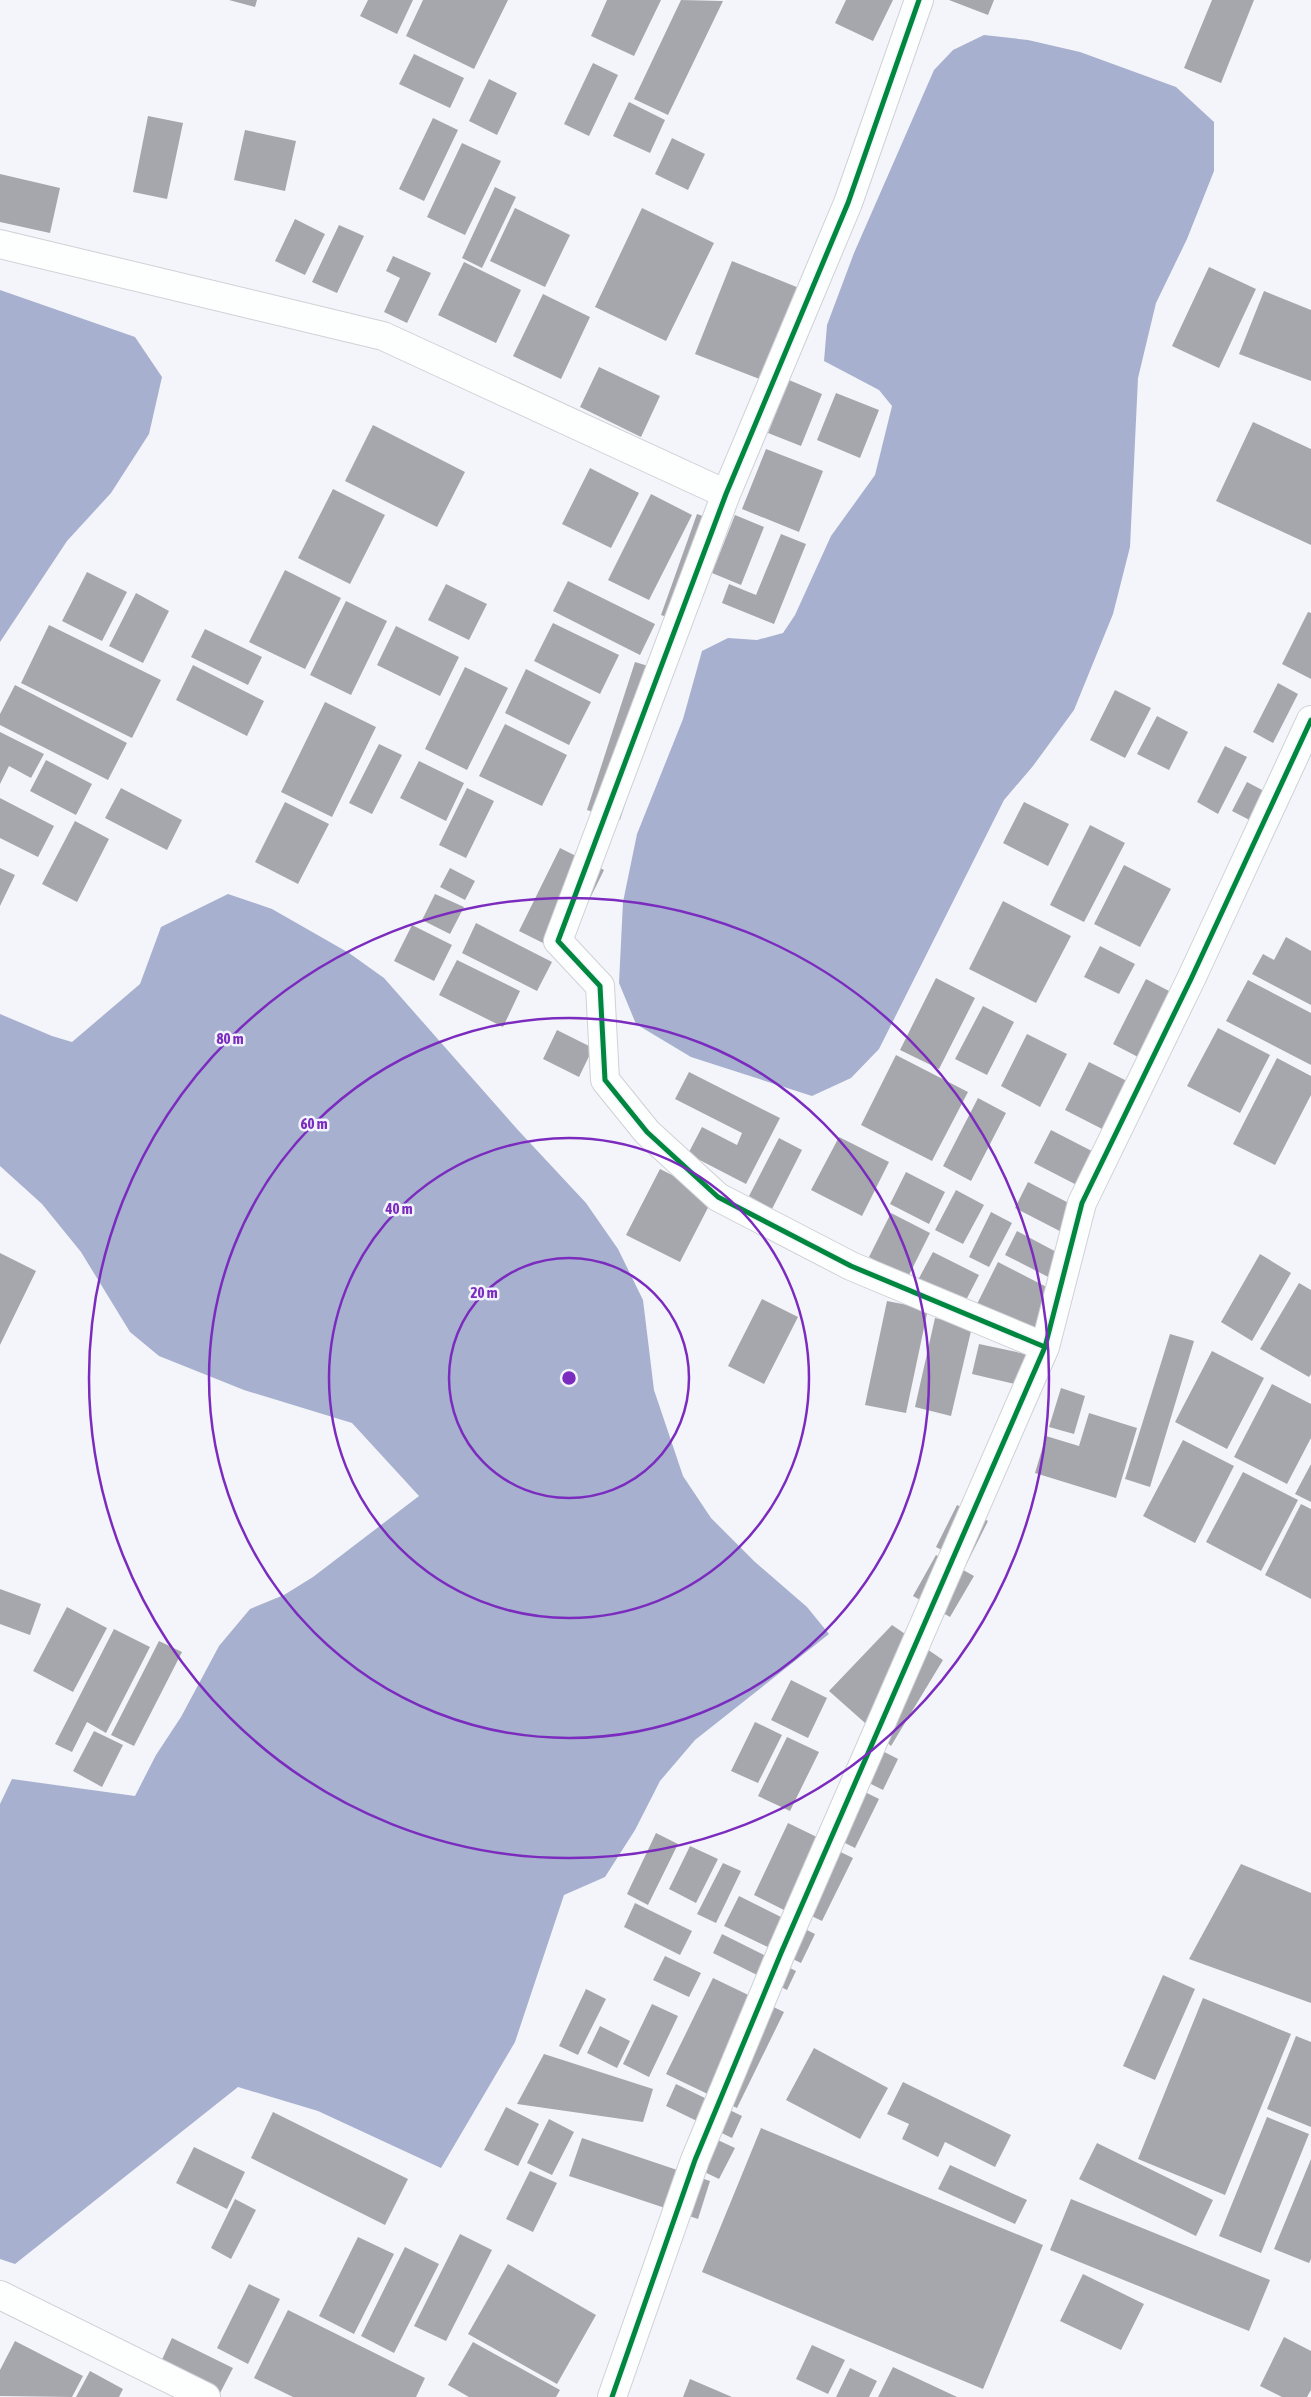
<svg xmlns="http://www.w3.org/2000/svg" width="1311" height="2397" viewBox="0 0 1311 2397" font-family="'Asap Condensed',sans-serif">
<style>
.water{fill:#a7b0cf}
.building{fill:#a6a7ac}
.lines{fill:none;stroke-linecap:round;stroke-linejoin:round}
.minor-casing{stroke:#d0d1d6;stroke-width:30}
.minor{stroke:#fdfefe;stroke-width:28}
.cycleway-casing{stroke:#f1f4fd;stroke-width:8}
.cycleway{stroke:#00873e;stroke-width:5}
.ring{fill:none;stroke:#7b2cbf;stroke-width:2.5}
.centre{fill:#7b2cbf;stroke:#f1f4fd;stroke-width:2.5}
.ring-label{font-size:15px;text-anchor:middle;font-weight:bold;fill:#7b2cbf;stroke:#f1f4fd;stroke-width:5;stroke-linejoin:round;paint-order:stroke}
</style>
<rect width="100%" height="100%" fill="#f4f5fa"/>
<path class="water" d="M984,35l44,5 52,12 96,35 38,35v49l-27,68 -31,64 -18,75 -8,169 -17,67 -39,96 -41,56 -29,34 -125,249 -28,29 -39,18 -121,-39 -55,-33 -17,-41 4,-81 14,-68 46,-115 19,-68 26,-13 29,2 26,-7 12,-18 36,-79 44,-61 17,-69 -13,-16 -55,-29 3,-36 27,-72 80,-183 19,-20z
M0,290l135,47 27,40 -13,57 -38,59 -44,48 -67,101z
M228,894l44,15 77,44 35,25 133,151 69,74 32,46 25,51 11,90 29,86 28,42 44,44 52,45 22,27 -134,106 -35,41 -25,49 -30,47 -41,18 -49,147 -74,126 -123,-57 -80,-24 -223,177 -15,-5v-455l12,-25 123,17 21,-41 25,-38 38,-71 31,-37 34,-14 29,-18 106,-81 -67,-73 -108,-33 -85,-34 -29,-24 -49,-80 -39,-48 -42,-38v-152l52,22 20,6 68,-58 21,-57z"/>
<path class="building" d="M229,0h28l-2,7z
M368,0h45l-16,34 -37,-18z
M423,0h85l-34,69 -68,-33z
M607,0h54l-27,56 -43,-20z
M681,0l42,1 -55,114 -34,-16z
M846,0h47l-20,41 -38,-18z
M949,0h45l-6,15z
M1212,0h42l-33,83 -37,-15z
M414,54l50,24 -14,30 -51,-24z
M593,63l25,12 -29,61 -25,-12z
M489,79l28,14 -20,42 -28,-14z
M629,102l36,18 -15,33 -37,-17z
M148,116l35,7 -16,76 -34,-7z
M433,118l25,12 -34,71 -25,-12z
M245,130l51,11 -11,50 -51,-11z
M672,138l33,16 -17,36 -33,-16z
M462,143l39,18 -36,74 -38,-18z
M0,174l60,14 -10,45 -50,-11z
M495,187l21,10 -34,71 -20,-10z
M515,208l55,27 -25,52 -55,-26z
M642,208l72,35 -48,98 -71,-34z
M295,219l30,15 -20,41 -30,-14z
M339,225l25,11 -27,57 -25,-11z
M393,256l38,17 -24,50 -23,-11 16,-34 -14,-7z
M732,261l72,29 -37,92 -72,-28z
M464,262l57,28 -25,53 -58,-28z
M1209,267l47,22 -37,79 -47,-22z
M1264,291l47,19v71l-72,-27z
M543,294l47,23 -29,62 -48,-23z
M599,367l61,29 -19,41 -61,-30z
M789,380l33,14 -21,52 -33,-13z
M836,393l43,17 -19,48 -43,-18z
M1253,422l58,27v96l-95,-44z
M373,425l92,47 -28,55 -92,-46z
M766,449l57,22 -24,61 -57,-23z
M590,468l49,25 -28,55 -49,-24z
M333,489l52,26 -35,69 -52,-26z
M651,494l41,21 -43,85 -41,-20z
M697,514l17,6 -35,101 -18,-6z
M735,515l29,12 -23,58 -29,-12z
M781,534l25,10 -32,80 -52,-21 7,-19 27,11z
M285,570l56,28 -36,71 -56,-27z
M87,572l40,20 -25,49 -40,-20z
M568,581l87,43 -15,31 -87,-44z
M446,584l41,20 -18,36 -41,-20z
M136,593l33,18 -26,52 -34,-17z
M346,601l41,20 -36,74 -41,-20z
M1308,612l3,1v66l-29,-15z
M553,623l66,32 -19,39 -66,-33z
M49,625l112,55 -29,58 -111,-55z
M396,626l63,31 -19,39 -63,-31z
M205,629l57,28 -14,28 -57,-28z
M635,662l33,10 -48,148 -33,-10z
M193,665l71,36 -17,35 -71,-36z
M465,667l43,21 -41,82 -42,-21z
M526,669l65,33 -22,43 -64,-32z
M1278,683l20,11 -25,49 -20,-11z
M15,685l112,58 -19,37 -108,-55v-11z
M1115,690l36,18 -26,50 -35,-18z
M325,702l51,25 -44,90 -51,-25z
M1157,716l31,16 -19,38 -32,-16z
M505,724l62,31 -25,51 -63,-30z
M0,732l44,22 -13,24 -22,-12 -9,18z
M379,744l23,11 -30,59 -23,-11z
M1225,746l22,11 -29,57 -21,-12z
M46,760l46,24 -16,31 -46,-24z
M419,761l45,22 -18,38 -46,-23z
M1247,782l40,21 -14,29 -41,-21z
M121,788l61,32 -15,30 -62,-32z
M467,788l27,13 -28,57 -27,-13z
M0,798l54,28 -16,31 -38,-19z
M285,802l44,22 -31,60 -43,-22z
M1024,802l45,22 -21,42 -45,-23z
M75,821l34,18 -32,63 -35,-18z
M1090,825l35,18 -41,79 -34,-17z
M560,848l44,22 -41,83 -44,-22z
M1124,865l47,24 -31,58 -46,-23z
M0,868l15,7 -15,31z
M450,868l25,13 -10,19 -25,-13z
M435,894l29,13 -14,27 -28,-14z
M1003,901l68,35 -35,67 -67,-34z
M476,923l76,39 -15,29 -75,-38z
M412,925l40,20 -18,36 -40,-20z
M1286,937l25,14v54l-59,-31 11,-20 11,6z
M1100,946l35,18 -16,30 -35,-17z
M457,960l63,31 -17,36 -64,-32z
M936,978l39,20 -36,71 -39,-19z
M1146,979l48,25 -33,65 -48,-25z
M1248,980l63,33v52l-85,-44z
M983,1006l31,16 -27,53 -32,-16z
M1218,1028l52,27 -30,58 -53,-27z
M557,1030l36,18 -14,29 -36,-18z
M1027,1034l40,20 -27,53 -39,-21z
M896,1055l72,37 -36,69 -71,-36z
M1277,1058l34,18v19l-36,70 -42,-21z
M1089,1062l46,23 -25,48 -45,-23z
M689,1072l91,46 -34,66 -58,-30 14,-27 35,18 5,-12 -67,-34z
M978,1098l28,15 -35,68 -28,-15z
M1051,1130l66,34 -17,33 -66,-34z
M839,1137l50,25 -27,54 -51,-26z
M779,1138l23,12 -30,59 -23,-13z
M660,1169l54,27 -34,66 -54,-27z
M906,1172l39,20 -16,32 -39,-20z
M1028,1182l66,34 -13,26 -66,-34z
M956,1190l28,15 -21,39 -28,-14z
M991,1212l21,11 -23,44 -20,-10z
M891,1213l39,20 -22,44 -39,-20z
M1017,1231l60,32 -11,23 -61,-31z
M933,1252l46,23 -15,29 -46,-24z
M0,1253l36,18 -36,74z
M1260,1254l31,19 -39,68 -31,-19z
M998,1262l64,33 -23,44 -63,-33z
M1299,1283l12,7v84l-2,3 -49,-28z
M762,1299l36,18 -34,67 -36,-18z
M887,1301l41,8 -22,104 -41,-8z
M935,1318l37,9 -21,89 -36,-9z
M1170,1334l24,7 -44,146 -25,-8z
M979,1344l56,12 -7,31 -56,-13z
M1212,1351l52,27 -37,71 -52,-27z
M1272,1384l39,20v34l-24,46 -53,-27z
M1061,1388l24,8 -11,38 -25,-7z
M1089,1413l48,15 -21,70 -81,-25 11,-37 33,10z
M1183,1440l51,26 -39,77 -52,-27z
M1311,1464v38l-16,-8z
M1243,1472l55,28 -37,71 -55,-29z
M1301,1504l10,5v90l-46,-24z
M957,1505l31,16 -21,42 -31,-16z
M936,1555l38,21 -24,41 -37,-21z
M0,1589l41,15 -11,31 -30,-11z
M67,1607l40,21 -34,64 -40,-21z
M892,1625l51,35 -52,86 -62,-55z
M114,1629l36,18 -44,86 -19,-11 -15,30 -17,-8z
M159,1641l23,11 -48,94 -23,-11z
M791,1680l36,18 -19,40 -37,-18z
M755,1722l27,13 -24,48 -27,-12z
M94,1731l29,14 -21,42 -29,-16z
M787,1737l32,15 -29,59 -32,-15z
M871,1745l27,14 -15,31 -28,-14z
M855,1787l24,12 -24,49 -24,-12z
M788,1823l35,17 -35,72 -34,-17z
M656,1833l22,11 -30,61 -21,-11z
M690,1846l28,13 -22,44 -27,-14z
M828,1846l25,12 -31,63 -25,-12z
M723,1863l18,8 -25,52 -19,-9z
M1241,1864l70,29v110l-122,-44z
M739,1896l76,38 -14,29 -77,-37z
M635,1903l57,28 -12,24 -56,-28z
M722,1934l74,37 -9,19 -74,-37z
M665,1956l36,17 -12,24 -36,-17z
M1163,1975l32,14 -40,91 -32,-14z
M713,1978l71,34 -47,96 -71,-34z
M586,1989l20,10 -28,56 -19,-9z
M1203,1998l88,36 -66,161 -87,-36z
M652,2004l26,12 -29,61 -26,-13z
M600,2026l30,15 -13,27 -30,-15z
M1296,2036l15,6v85l-44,-18z
M814,2048l74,40 -28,51 -74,-39z
M544,2054l109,35 -10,33 -126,-18z
M903,2082l108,53 -16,32 -50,-25 -7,15 -36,-18 7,-15 -22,-10z
M676,2084l66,32 -10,22 -66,-32z
M506,2107l33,17 -21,42 -34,-16z
M273,2112l135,67 -23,46 -134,-67z
M1267,2117l42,17 -48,119 -42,-17z
M549,2119l25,13 -22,43 -25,-12z
M761,2128l282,117 -60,144 -281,-117z
M707,2135l28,13 -16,31 -27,-13z
M582,2138l128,43 -12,38 -129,-43z
M1097,2143l116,57 -17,36 -117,-57z
M194,2147l51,25 -18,37 -51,-26z
M1311,2159v100l-2,4 -35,-14z
M950,2165l77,35 -12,24 -77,-35z
M530,2171l27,12 -24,49 -27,-13z
M235,2199l21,11 -25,49 -20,-11z
M1071,2199l199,81 -21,51 -199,-81z
M460,2234l32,16 -46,91 -32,-15z
M358,2237l36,17 -40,80 -35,-18z
M405,2247l34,17 -45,89 -33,-17z
M508,2264l88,51 -39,69 -89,-50z
M1083,2274l61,30 -23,46 -61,-29z
M249,2284l31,15 -32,65 -31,-16z
M288,2310l137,68 -9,19h-123l-39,-19z
M1284,2337l27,14v39l-4,7h-25l-22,-11z
M172,2338l61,30 -15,29 -60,-29z
M15,2341l68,35 -11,21 -72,-1v-26z
M473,2342l87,48 -4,7h-87l-21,-12z
M812,2345l33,15 -17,34 -32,-15z
M893,2367l64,30h-79z
M850,2368l27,13 -8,16h-33z
M90,2371l33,18 -4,8h-43z
M690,2379l42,18h-49z"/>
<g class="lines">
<defs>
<path id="minor" d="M919,0l-71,203 -122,291 -168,447 42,45 5,94 42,52 71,65 133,69 194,81
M0,244l383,92 343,158
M0,2295l206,102
M612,2397l83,-237 86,-207 264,-606 37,-144 109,-224 120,-259"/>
</defs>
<use href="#minor" class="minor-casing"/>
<use href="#minor" class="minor"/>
<defs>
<path id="cycleway" d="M919,0l-71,203 -122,291 -168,447 42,45 5,94 42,52 71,65 133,69 194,81
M612,2397l83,-237 86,-207 264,-606 37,-144 109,-224 120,-259"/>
</defs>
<use href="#cycleway" class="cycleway-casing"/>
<use href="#cycleway" class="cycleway"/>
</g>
<g class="ring">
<circle cx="569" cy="1378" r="120"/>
<circle cx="569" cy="1378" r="240"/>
<circle cx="569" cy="1378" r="360"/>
<circle cx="569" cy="1378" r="480"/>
</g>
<circle cx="569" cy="1378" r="8" class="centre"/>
<g class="ring-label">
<text x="230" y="1044">80 m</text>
<text x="314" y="1129">60 m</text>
<text x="399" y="1214">40 m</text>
<text x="484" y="1298">20 m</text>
</g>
</svg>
